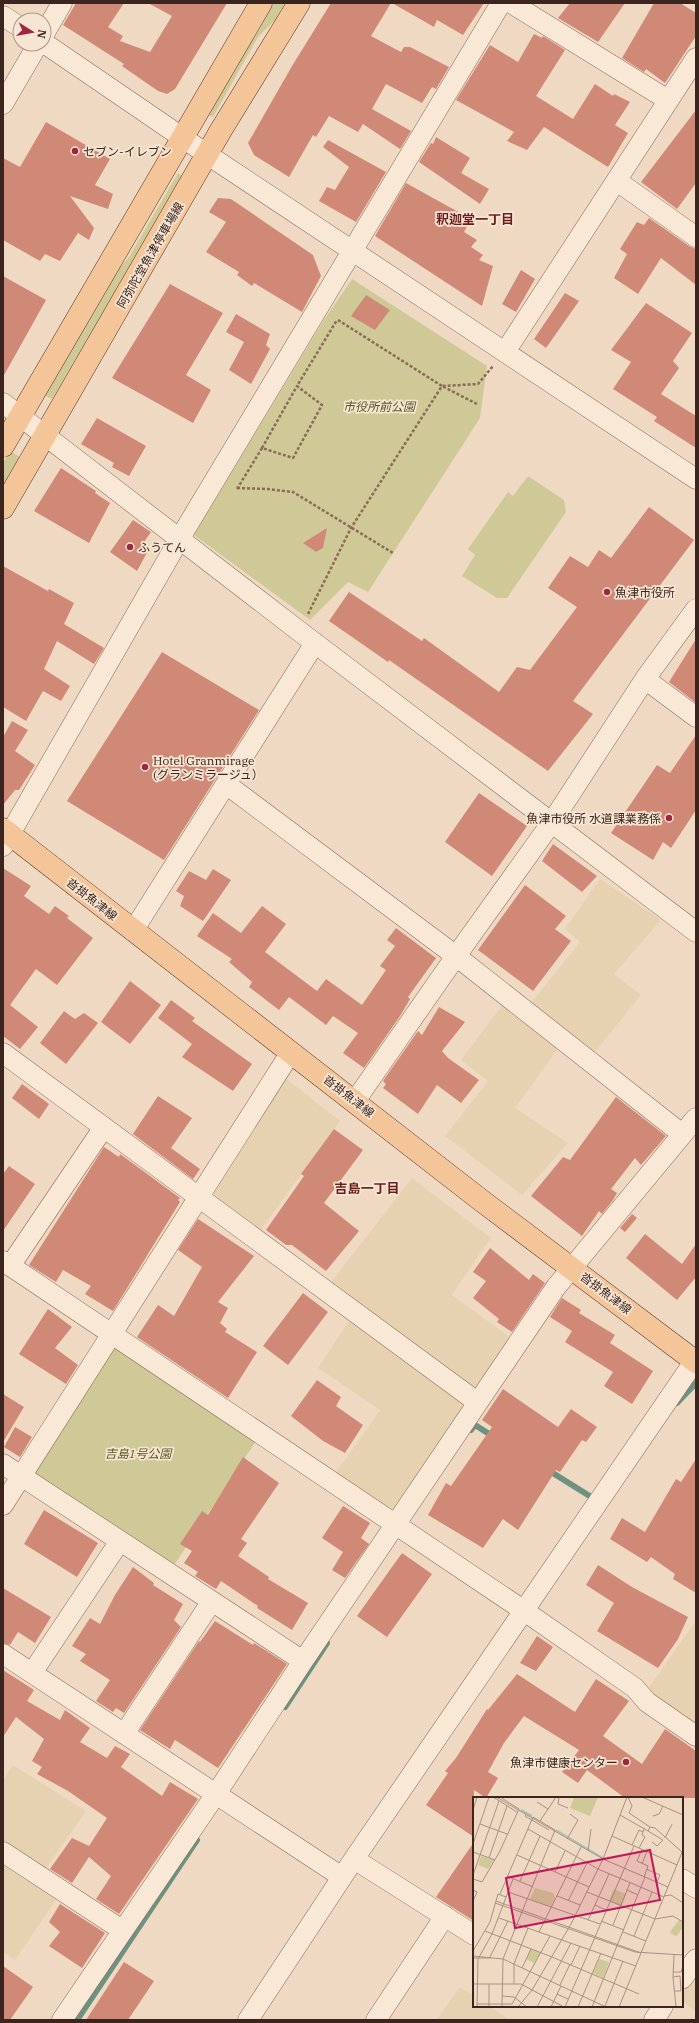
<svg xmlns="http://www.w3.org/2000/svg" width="699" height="2023" viewBox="0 0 699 2023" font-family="'IBM Plex Serif','Noto Sans JP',serif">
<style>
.farmland{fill:#e6d2b0}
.green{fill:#cfc997}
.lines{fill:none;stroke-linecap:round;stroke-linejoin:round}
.stream{stroke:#6c9280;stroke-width:6}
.building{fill:#d08977}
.minor-casing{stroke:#8c6959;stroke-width:21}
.major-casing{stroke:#59382d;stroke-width:23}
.path{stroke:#8c6959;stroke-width:2.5;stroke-dasharray:3 2;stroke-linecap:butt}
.minor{stroke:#fae8d7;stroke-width:20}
.major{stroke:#f5c59a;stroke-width:22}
.poi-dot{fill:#9e2641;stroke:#f7e5d3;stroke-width:1.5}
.labels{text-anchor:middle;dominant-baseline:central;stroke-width:3.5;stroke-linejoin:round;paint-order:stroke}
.poi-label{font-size:12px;fill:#3b251e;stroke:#f7e5d3;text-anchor:start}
.street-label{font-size:12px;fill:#3b251e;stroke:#f7e5d3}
.park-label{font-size:12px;font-style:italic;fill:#575823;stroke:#f7e5d3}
.neighbourhood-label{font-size:13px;font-weight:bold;fill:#6a1b1c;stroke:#f7e5d3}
.inset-river{fill:none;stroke:#a6c3b4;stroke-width:2}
.inset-road{fill:none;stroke:#a89181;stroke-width:1}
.view{fill:#c2185b;fill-opacity:0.15;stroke:#c2185b;stroke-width:2}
.inset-edge{fill:none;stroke:#3b251e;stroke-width:2}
</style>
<rect width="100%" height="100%" fill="#f0d9c3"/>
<path class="farmland" d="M600,879l61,41 -47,54 27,21 -46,57 -64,-49 49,-61 -15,-13z
M503,1004l57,42 -45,62 53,35 -46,52 -77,-59 43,-55 -27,-21z
M285,1078l55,43 -80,110 -43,-32 -3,-5z
M412,1178l79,60 -39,57 59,43 -33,48h-7l-140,-104z
M349,1321l112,78 2,10 -69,99 -8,-1 -51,-33 45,-64 -62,-42z
M696,1621v105l-47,-33v-6z
M13,1765l73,46 -41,59 -42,-27v-63z
M3,1865l54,33 -42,62 -12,-8z
M696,1974v37l-14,-10v-7z
M460,1987l14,9v10h15l21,14h-74z"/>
<path class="green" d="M273,3h12l-10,17 -17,17 -45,80 -5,-2z
M178,173l5,4 -131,222 -10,-5 68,-115 19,-22z
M352,279l135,87 -7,52 -112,174 -20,-10 -38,38 -116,-85 130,-215z
M10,451l10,6 -17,29v-23z
M528,476l36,24 2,12 -59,86h-10l-35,-22 13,-21 -7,-6 40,-57 5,4z
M111,1335l149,100 -91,138 -148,-97z"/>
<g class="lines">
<path class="stream" d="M677,1403l19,-20
M471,1430l4,-5 19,12
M548,1470l48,30
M285,1707l42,-64
M77,2020l120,-180"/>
</g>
<path class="building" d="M76,3h48l-16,24 15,9 -3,5 30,11 22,-36 -24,-13h79l-52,86 -8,5 -9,-3 -36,-25 2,-2 -61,-39z
M331,3h60l-20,33 30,16 3,-5h6l39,20 -13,22 -4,-2 -10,16 -36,-19 -14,25 39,22 -11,18 -37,-25 -5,8 -29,-16 -13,21 -3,-2 -24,42 -35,-22 -6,-12 44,-77z
M392,3h92l-21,32 -26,-15 -3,7z
M570,3h55l-27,39 -40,-24z
M654,3h26l16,10v23l-31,47 -19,-14 -2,3 -22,-14z
M534,34l8,4 1,-2 22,14 -29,46 37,23 22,-35 18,12 1,-2 16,8 -15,23 13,8 -20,34 -64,-40 -17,23 -20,-9 7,-9 -58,-32 34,-55 28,17z
M696,110v73l-19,26 -36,-27z
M46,122l64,37 -15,26 18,9 -5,15 -38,-13 24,32 -5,12 -11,-7 -18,28 -15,-7 -5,7 -37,-21v-82l17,9z
M436,137l34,21 -9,15 28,16 -9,15 -61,-42 12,-19 2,1z
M328,140l58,32 -30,50 -37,-21 8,-14 8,3 14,-23 -26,-20z
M406,183l65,36 -7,13 13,8 -6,7 12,8 -4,5 14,6 -11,40 -107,-70z
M218,198l13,1 82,56 8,21 -19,36 -48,-29 -2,3 -15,-11 2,-3 -33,-20 20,-30 -17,-10z
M649,218l40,28 7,3v36l-35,-27 -23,36 -24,-16 13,-24 -7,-5 17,-27 7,3z
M521,270l14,9 -19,33 -14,-8z
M3,276l43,24 -43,77z
M170,284l53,29 -37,62 25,15 -18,33 -81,-45z
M565,293l14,8 -33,47 -12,-9z
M366,295l24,15 -15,20 -24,-14z
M646,303l46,30 -19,28 6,7 -18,26 35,22v32l-42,-27 3,-4 -44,-28 18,-27 -20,-12z
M236,314l34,20 -4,11 4,4 -19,35 -22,-14 15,-28 -18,-10z
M97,418l49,28 -17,30 -17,-9 2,-4 -33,-19z
M61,468l35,23 -1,2 15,10 -21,40 -55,-32z
M649,507l45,33 -121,161 20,13 -45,57 -159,-111 -1,2 -59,-41 20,-29 73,49 2,-3 75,54 18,-25 13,3 47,-63 -29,-19 22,-32 18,11 11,-17 12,8z
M133,520l18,12 -9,13 7,4 -12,22 -27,-19z
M327,528l-4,20 -7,4 -13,-9z
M3,566l45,25 1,-2 25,14 -10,21 40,24 -10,16 -37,-23 -13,28 26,17 -9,15 -18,-10 -17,30 -23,-14z
M696,639v64l-27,-21z
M162,652l97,58 -95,150 -97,-59z
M12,721l16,9 -13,21 20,14 -16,25h-4l-12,15v-68z
M696,735v75l-25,38 -8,-6 -10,18 -42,-27 46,-68 13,8z
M479,793l48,33 -35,50 -47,-34z
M553,844l44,32 -15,16 -40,-31z
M3,868l28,18 -7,10 25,18 6,-8 14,10 -2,2 26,20 -36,47 -21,-16 -26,36 28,22 -18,22 -17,-13z
M213,869l18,11 -28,41 -23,-15 4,-10 -8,-5 13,-20 17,9z
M525,885l41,31 -11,13 16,12 -38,50 -55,-41z
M262,906l24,18 -21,28 52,39 9,-12 36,26 24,-35 -6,-4 15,-20 -8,-6 9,-12 40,30 -28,39 2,2 -10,17 -36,52 -21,-15 15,-20 -25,-17 -7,9 -37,-28 -10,13 -30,-23 3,-5 -23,-20 3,-3 -35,-23 16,-23 28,20z
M130,981l31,24 -31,39 -29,-22z
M171,1000l24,18 -3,3 60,43 -19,27 -51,-34 10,-13 -34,-26z
M439,1007l26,15 -23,29 6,7 31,22 -18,23 -24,-18 -19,29 -35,-26 3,-4 -3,-3 35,-50 4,4z
M64,1011l11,8 9,-6 14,10 -32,41 -26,-21z
M22,1084l27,20 -10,15 -27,-21z
M158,1096l34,22 -21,30 29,21 -7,10 -60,-45z
M616,1097l50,39 -25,29 -6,-7 -24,31 6,4 -4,7 -11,14 -3,-3 -17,25 -51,-40 32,-39 7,3z
M334,1129l29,21 -39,53 35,28 -33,40 -34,-26h-6l-20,-15 38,-54 -3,-2z
M104,1147l15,10 1,-3 60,44 -2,2 2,2 -67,109 -28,-17 6,-8 -28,-16 -7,12 -27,-17z
M9,1166l26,18 -32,47v-57z
M632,1214l5,4 -12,14 -5,-4z
M198,1219l56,37 -36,46 10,6 -8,15 7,6 -2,3 32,20 -29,46 -91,-61 21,-32 16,11 28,-49 -24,-17z
M645,1234l37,30 14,-20v33l-19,23 -51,-42z
M490,1248l39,32 4,-6 12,9 -33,49 -15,-10 2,-3 -26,-21 13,-17 -13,-9z
M303,1293l25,19 -40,53 -25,-19z
M562,1298l19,12 -2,3 36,22 -5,8 43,28 -21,33 -28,-18 9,-14 -48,-30 7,-11 -22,-14z
M48,1309l24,18 -17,21 23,17 -12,19 -47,-30z
M317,1380l24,17 -5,9 27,19 -18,28 -22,-12 -32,-25z
M503,1389l55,38 13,-18 26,18 -11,15 -4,-2 -22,32 -4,-2 -38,60 -15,-11 -20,29 -55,-33 18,-32 5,3 41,-59 -10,-7z
M3,1394l21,13 -21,35z
M15,1427l17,10 -12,20 -16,-10z
M243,1457l36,26 -38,56 6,4 -9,13 31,21 -1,2 40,24 -16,27 -35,-22 1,-2 -37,-25 -5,8 -21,-13 3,-4 -14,-9 8,-12 -12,-7 22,-33 6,4z
M696,1459v134l-23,-14 2,-5 -24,-17 -4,5 -37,-23 12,-21 23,14 31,-53 5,3z
M343,1506l27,17 -9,15 8,6 -24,34 -13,-8 11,-18 -21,-14z
M44,1510l54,33 -21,34 -53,-33z
M402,1553l30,21 -45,63 -30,-21z
M598,1565l34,22 56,30 -10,22 -20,29 -61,-37 17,-28 -28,-18z
M133,1567l21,16 -1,2 30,19 -9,16 7,7 -57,86 -8,-5 -3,4 -17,-11 14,-21 -30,-19 6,-7 -14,-8 18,-28 10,6 15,-29z
M3,1588l48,29 -16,26 -17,-11 -8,13 -7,-2z
M215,1621l38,24 1,-2 33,21 -69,104 -43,-28 -5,9 -30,-19 59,-89 1,1z
M537,1636l16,11 -17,24 -16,-8z
M3,1670l31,20 -7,11 33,19 5,-10 25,18 -10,14 27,16 8,-12 15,8 -9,13 41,29 8,-14 28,17 -79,115 -23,-15 15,-23 -22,-19 -17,26 -22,-14 22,-31 17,8 18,-28 -39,-27 -31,-17 5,-7 -10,-6 12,-22 -28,-22 -13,20z
M517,1674l58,38 21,-33 33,22 -26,35 39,28 23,-35 31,22v47h-71l-38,-28 -9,13 -16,-11 17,-22 -55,-34 -20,27 -16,29 10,6 -12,20 -12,-8v47l-48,-32 22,-32 -3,-2 11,-13 31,-49 1,1z
M474,1842v79l-38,-24z
M60,1904l45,29 -23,35 -33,-22 11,-14 -11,-10z
M124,1962l30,19 -26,39h-42z
M3,1966l30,21 -23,33h-7z"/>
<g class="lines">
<defs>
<path id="minor" d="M511,3l157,97
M3,16l17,11
M44,34l18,-31
M44,43l164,112 488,324
M3,104l35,-60
M617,181l79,56
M505,352l191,-294
M3,403l296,228 397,301
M645,679l51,38
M226,784l230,172 226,178
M3,846l177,-308 321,-535
M133,931l182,-288
M3,1053l474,349
M355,1101l101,-145 96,-134 93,-143 51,-70
M3,1261l520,349 112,78 12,14 49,34
M10,1266l94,-139
M3,1464l300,197
M3,1505l288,-453
M3,1654l339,223
M32,1673l88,-132
M124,1734l88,-133
M3,1852l119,78
M354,1859l120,76
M682,1879l14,9
M682,1979l14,-20
M62,2020l154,-226 87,-133 253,-374 140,-169
M248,2020l106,-161 342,-500
M376,2020l69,-104
M654,2020l9,-14"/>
<path id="major" d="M3,446l258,-443
M3,508l218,-378 78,-127
M3,829l479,372 214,161"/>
</defs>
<use href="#minor" class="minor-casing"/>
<use href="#major" class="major-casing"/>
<path class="path" d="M477,404l-35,-18 36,-2 15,-18
M262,448l35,-62
M237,488l30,1 26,3 100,61
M237,489l25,-41 31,10 29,-53 -25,-19 40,-66
M308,614l43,-86 91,-142 -104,-66"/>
<use href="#minor" class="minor"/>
<use href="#major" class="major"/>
</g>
<g class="poi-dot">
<circle cx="75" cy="151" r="4"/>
<circle cx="130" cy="547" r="4"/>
<circle cx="607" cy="592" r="4"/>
<circle cx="145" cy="767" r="4"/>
<circle cx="669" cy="818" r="4"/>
<circle cx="626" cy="1762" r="4"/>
</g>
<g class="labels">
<g class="poi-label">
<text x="83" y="151">セブン-イレブン</text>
<text x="138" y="547">ふうてん</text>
<text x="615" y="592">魚津市役所</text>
<text x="153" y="760">Hotel Granmirage<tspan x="153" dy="14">(グランミラージュ）</tspan></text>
<text x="661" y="818" text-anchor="end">魚津市役所 水道課業務係</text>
<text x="618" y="1762" text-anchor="end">魚津市健康センター</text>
</g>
<g class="street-label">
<text transform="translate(150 255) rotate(-60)">阿弥陀堂魚津停車場線</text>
<text transform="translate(92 899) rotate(38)">沓掛魚津線</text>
<text transform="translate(349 1096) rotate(38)">沓掛魚津線</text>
<text transform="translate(606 1293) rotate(37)">沓掛魚津線</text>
</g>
<g class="park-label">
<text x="379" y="406">市役所前公園</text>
<text x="138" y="1453">吉島1号公園</text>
</g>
<g class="neighbourhood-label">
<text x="475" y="219">釈迦堂一丁目</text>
<text x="367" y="1188">吉島一丁目</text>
</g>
</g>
<g transform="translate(473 1797)">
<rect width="210" height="210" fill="#f0d9c3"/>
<path d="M101,0h24l-8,19 -20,-8zM8,59l13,4 -6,9 -10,-4zM62,91l18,5 2,4 -4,10 -21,-8zM141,92l12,5 -5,12 -12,-5zM206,123l4,3v4l-6,9 -4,-1 -3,-3zM58,152l10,3 -7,11 -8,-4zM126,162l10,3 -6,16 -10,-5z" fill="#cfc997"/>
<path class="inset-river" d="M48,13l11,6M83,33l47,28"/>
<path class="inset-road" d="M20,0l24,15M23,0l107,62 65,28M86,0l-1,7 10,4M155,0l4,9 -3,7 21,14M169,0l41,18M64,5l11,7M0,13l4,-13M53,17l-1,2 24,14M147,18l28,16 2,-4 5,1 27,24M180,19l6,-2 4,-8M67,24l16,-24M7,27l27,10M55,32l70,40 66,28M175,34l15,9 -6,6 -5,-4M139,39l65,29M192,41l7,-14M94,42l11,-19 -8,-6M0,47l16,-47M159,48l7,-15 4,2 1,-3M166,51l6,-11 -3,-2 1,-3M169,52l-5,12 11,5 -4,11M115,54l3,-22M0,55l22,8M44,58l72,32M16,61l18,-52M169,67l5,-13M173,72l14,6 -3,7M82,75l10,-21M0,78l26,-74M34,79l26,11M0,82l9,3 18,-31 19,-42 -19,-12M47,84l20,-45M0,93l4,2 -4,9M154,93l11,5M35,95l92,32M114,95l68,27 18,-3 10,6M27,97l33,-77 22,13 -52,129 -1,48M84,99l23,9M191,99l7,-1 12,8M23,104l2,-7 8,3M95,104l19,-38M22,106l140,49 48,3M122,108l11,5M26,121l137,48M115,123l21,-46M128,124l23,9M140,128l17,-42M12,134l67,26 87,37M66,135l42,-85M150,135l23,9M161,139l18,-44M0,154l17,-29 6,-21 145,52M201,158l-1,22 3,30M0,159l30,3 103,48M17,160l18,-36M0,161h18M98,168l9,-19M49,171l9,-19M200,175h8l2,-6M200,180l7,-1 1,15h-6M0,187h48l43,23M41,187v-20l14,-36M87,188l10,-21M84,197l11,5M29,199l12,1 13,10M4,207h35l38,-68M132,209l18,-45M4,210l1,-48 14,-25 21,-55M16,210v-23M45,210l14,-17 39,-66 32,-65 24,-62M64,210l34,-64M78,210l10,-21M92,210l69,-161M105,210l23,-54M119,210l53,-130M146,210l64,-157"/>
<path class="view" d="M177,53l10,50 -145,28 -9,-50z"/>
<rect width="210" height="210" class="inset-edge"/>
</g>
<rect width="699" height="2023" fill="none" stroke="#3b251e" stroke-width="8"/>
<g transform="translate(32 32) rotate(101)"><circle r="19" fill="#f7e5d3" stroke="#ac988b"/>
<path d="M0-3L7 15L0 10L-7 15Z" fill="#9e2641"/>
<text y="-6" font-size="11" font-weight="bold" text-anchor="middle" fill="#3b251e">N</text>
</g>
</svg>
